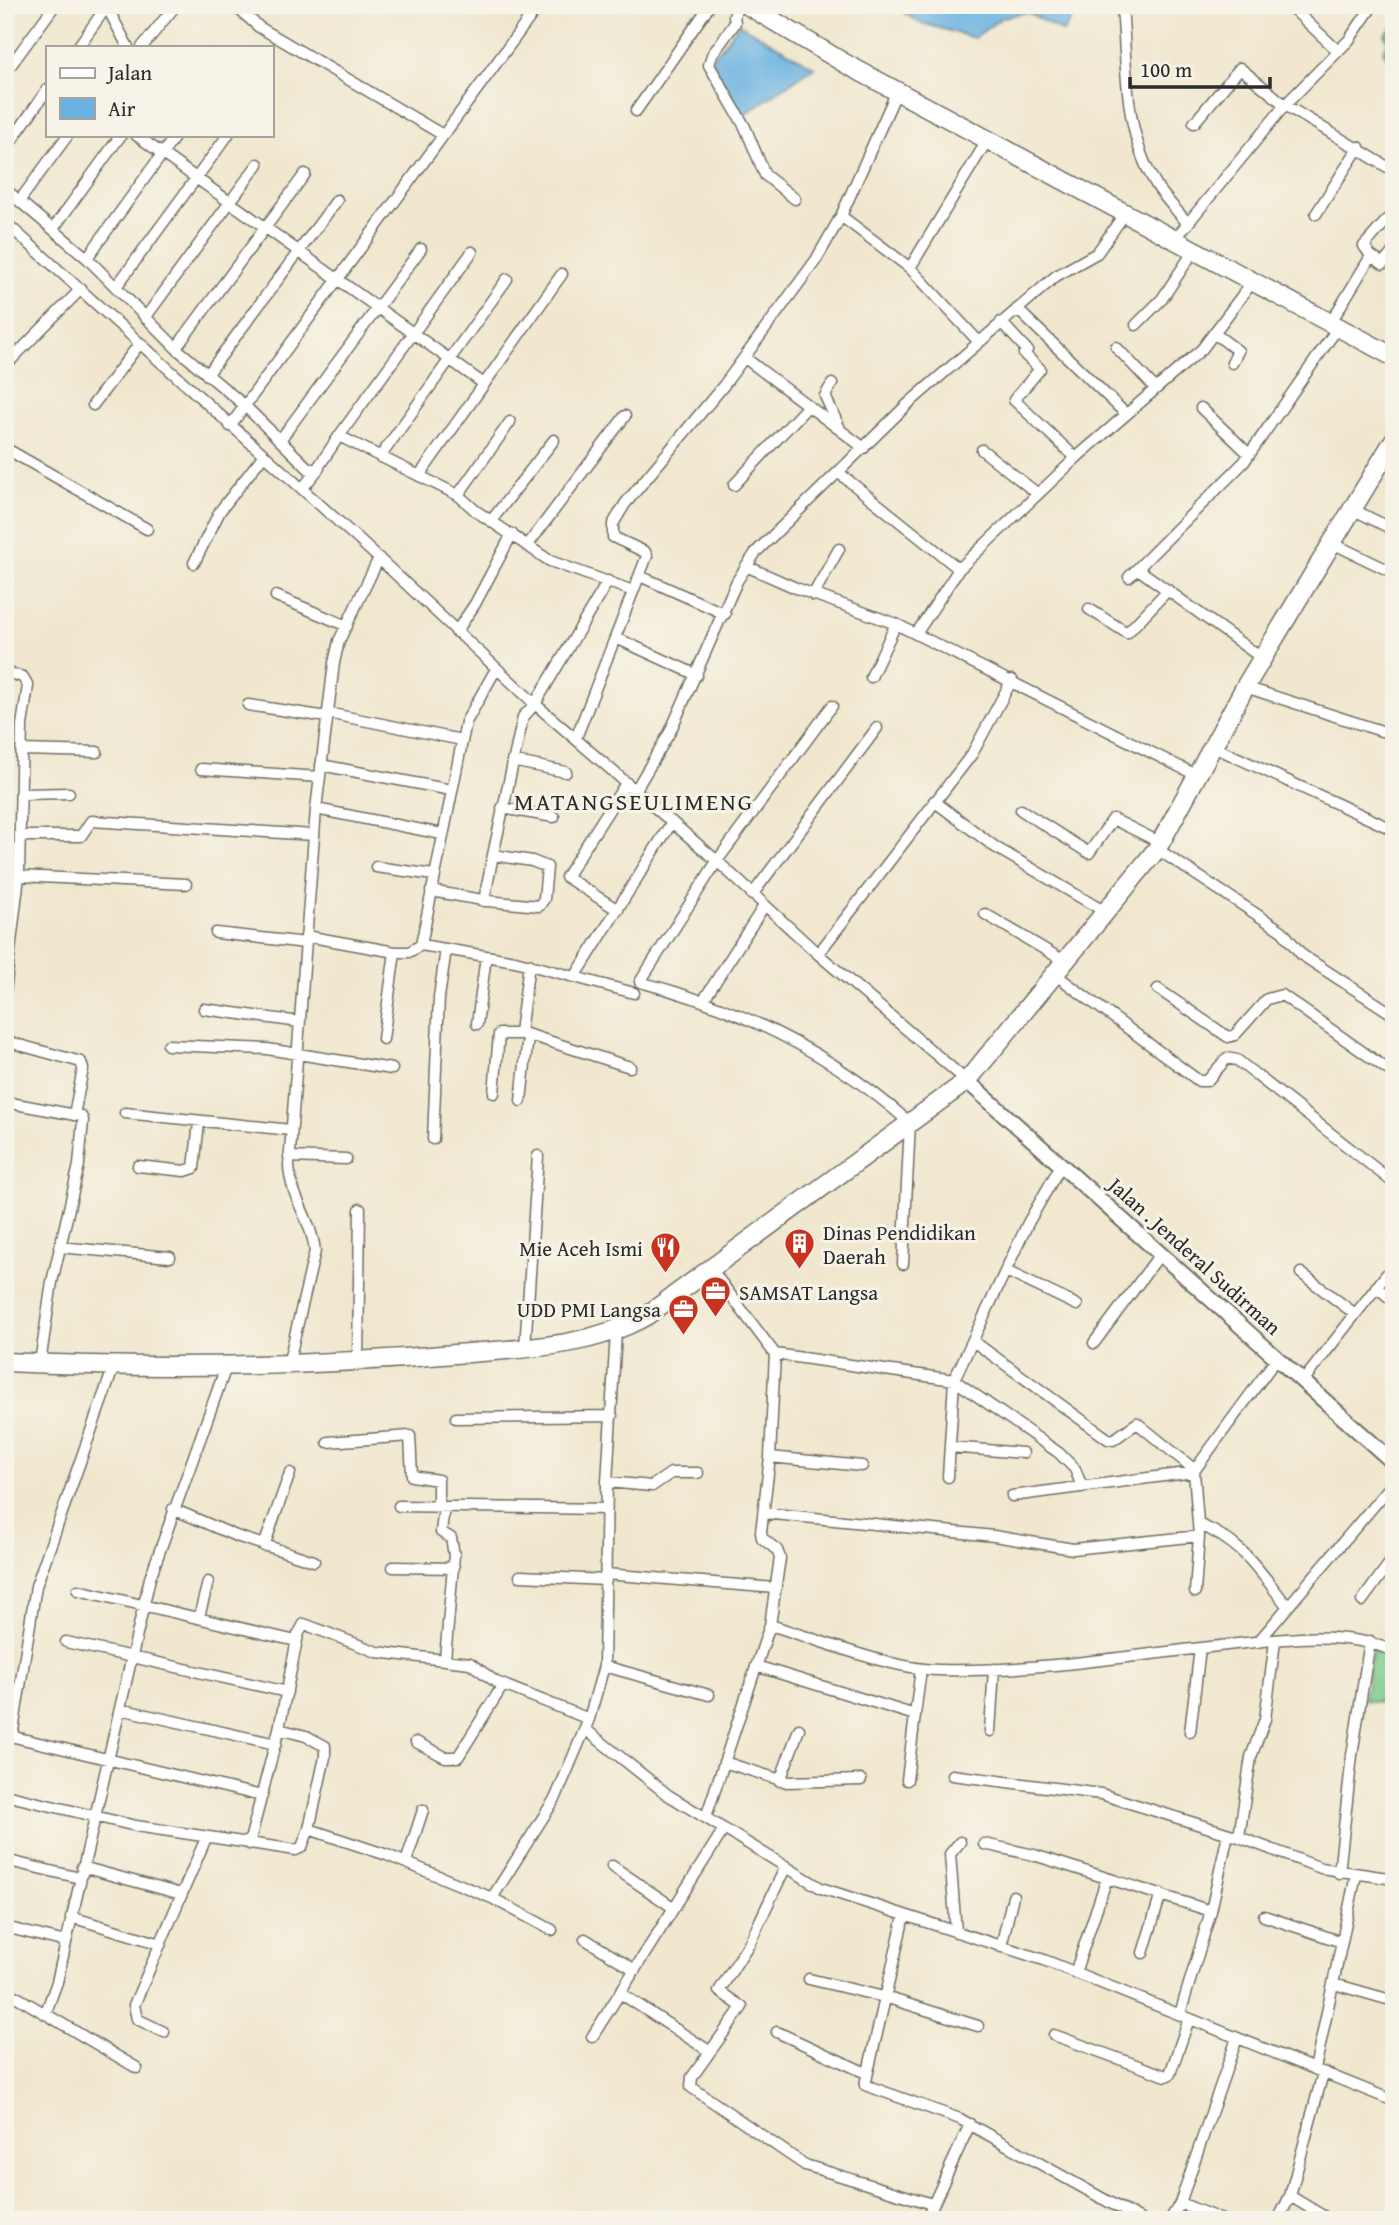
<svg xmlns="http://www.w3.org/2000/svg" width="1399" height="2225" viewBox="0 0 1399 2225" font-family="'Gentium Book Plus',serif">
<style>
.green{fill:#7ccb8b;stroke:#547b5b;stroke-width:2}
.water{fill:#6ab2e1;stroke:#4a6e86;stroke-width:2}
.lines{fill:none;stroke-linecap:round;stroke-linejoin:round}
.street-casing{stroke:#706d64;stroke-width:13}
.secondary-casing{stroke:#706d64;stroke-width:18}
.highway-casing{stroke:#706d64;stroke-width:21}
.street{stroke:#fff;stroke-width:10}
.secondary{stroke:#fff;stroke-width:14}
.highway{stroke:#fff;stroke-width:18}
.labels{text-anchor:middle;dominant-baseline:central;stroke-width:6;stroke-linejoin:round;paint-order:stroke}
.poi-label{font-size:21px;fill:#2b2b2b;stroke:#f7f3e8;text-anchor:start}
.street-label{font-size:21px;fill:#2b2b2b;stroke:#f7f3e8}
.quarter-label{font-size:24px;letter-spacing:2px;fill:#2b2b2b;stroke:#f7f3e8}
</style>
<rect width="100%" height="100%" fill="#f7f3e8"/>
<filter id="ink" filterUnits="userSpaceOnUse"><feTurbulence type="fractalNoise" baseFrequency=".0143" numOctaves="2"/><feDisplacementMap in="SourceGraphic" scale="14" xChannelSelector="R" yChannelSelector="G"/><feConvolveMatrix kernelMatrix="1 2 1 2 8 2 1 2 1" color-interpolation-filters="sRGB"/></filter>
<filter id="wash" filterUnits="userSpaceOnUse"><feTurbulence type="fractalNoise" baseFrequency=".00686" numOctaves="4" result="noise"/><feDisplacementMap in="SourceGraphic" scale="28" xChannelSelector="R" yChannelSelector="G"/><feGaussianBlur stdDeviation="1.57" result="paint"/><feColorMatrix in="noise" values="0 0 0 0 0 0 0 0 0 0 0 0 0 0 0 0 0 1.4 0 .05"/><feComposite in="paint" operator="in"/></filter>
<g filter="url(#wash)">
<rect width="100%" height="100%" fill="#f0e7ce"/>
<path class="green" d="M1394,25v45l-11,-20 6,-7 -4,-8z
M1373,1648l21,8v48l-30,-4z"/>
<path class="water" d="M893,5h187l-17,27 -36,-20 -26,6 -27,20 -56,-16z
M739,24l75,43 -72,49 -31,-55z"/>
</g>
<g filter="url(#ink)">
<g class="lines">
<defs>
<path id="street" d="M106,5l22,42
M234,5l25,22 184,108
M738,5l-4,11 1,7 -23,32 -3,10 36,62 20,48 30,24
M1122,5c5,60 1,129 35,181 8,13 21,25 31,38
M1289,5l49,46
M78,47l29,-41
M142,47l34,-42
M5,73l50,-68
M636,111l74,-106
M1194,123l46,-55 45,37 109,66
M136,135l348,249
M5,150l42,-60
M5,189l82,69 89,90 68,57 65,64h8l22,-33 119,59 18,16 74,50 83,30
M20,200l48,-65
M1316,214l43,-67
M841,216l69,52 69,74
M5,222l354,318 176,164 182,157 101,93 149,127
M53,229l68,-94
M1175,239l110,-134 64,-65 24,-35
M1371,256l-7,-10 30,-34
M87,258l89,-123
M910,268l78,-129
M116,287l112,-152
M1017,309l109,105
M145,318l113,-154
M1001,322l26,28 -3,4 16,15 -26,31 62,58
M1331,322l40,-66 12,8 11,-13
M1136,325l26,-26 33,-50
M1214,333l24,18 -6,12
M1116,347l40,42
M176,348l129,-174
M745,358l119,90
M5,366l76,-77
M207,375l130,-175
M832,384l-7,12 16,35
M93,405l47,-62
M1201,408l48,46
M230,426l309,-421
M339,436l133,-184
M280,440l141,-191
M5,448l142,81
M982,450l56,44
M380,457l127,-178
M839,473l120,96
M419,476l143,-202
M734,485l73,-78
M302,489l17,-21
M458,495l52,-73
M1352,509l42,21
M491,521l63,-81
M1332,543l62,30
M527,546l98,-130
M194,563l26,-52 43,-55
M746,566l50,22 100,36 302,152
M1138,569l125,90
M640,576l85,38
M1129,577l115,-115 95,-136
M813,595l26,-46
M276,596l71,30
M1089,609l38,24 41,-43
M456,632l19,-28 37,-70
M916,634l43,-65 118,-112 125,-108 51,-68
M616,638l81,37
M5,672l18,5 5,9 -6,39 -3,151 -14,116
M871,677l25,-53
M1245,687l149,48
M248,705l79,12
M832,706l-115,155 -77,121c100,26 193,72 270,141l-7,141
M327,713l135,27
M576,738l71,-182 -2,-4 -32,-15v-13l12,-20 99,-119 92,-125 25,-44 56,-125
M1214,747l180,83
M22,750l75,2
M512,761l54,11
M321,765l130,25
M201,769l119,8
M635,791l35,-59 67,-151 19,-29 153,-149 147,-127 41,-23 29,-41
M22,794l47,-1
M934,801l61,46 112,66
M502,808l52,9
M316,809l126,25
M1021,810l68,43 24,-34 48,24
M21,836h60l10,-15 223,14
M1157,849l125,82 20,24 92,60
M493,855l30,-138 12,-13 73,-123
M376,867l58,8
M19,876l167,8
M431,891l57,10 51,5 5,-7 3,-32 -15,-6 -39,-6 -9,46
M752,895l125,-167
M618,910l-52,-33 60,-94
M985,914l81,48
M216,933l90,10
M306,936l89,16h14l12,-7 94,16 119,32
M421,945l45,-223 30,-53
M818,954l154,-200 40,-74
M529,964l-9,68 110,35
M1056,975l143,106h8l20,-23 10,2 157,123
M575,977l97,-155
M1158,989l70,48 7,-2 32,-36 15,-4 112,79
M703,1001l61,-95
M204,1009l96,13
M477,1024l9,-68
M383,1039l12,-87
M5,1041l76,21 2,7 -9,46
M168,1045l99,4 125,20
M494,1093l5,-59h24
M521,1101l7,-65
M5,1102l76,14 2,4 -4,45 -27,117 -12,81
M125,1113l166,17
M433,1139l6,-142 7,-48
M289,1157l57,2
M138,1166l47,5 9,-3 5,-46
M59,1247l111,10
M1006,1271l71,34
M1301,1273l54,41
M1376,1287l18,14
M973,1341l135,98 5,1 24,-17 58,47
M1094,1343l67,-90
M525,1348l13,-192
M775,1354l179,26 105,73 16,16 7,18
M358,1361l2,-152
M288,1365l27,-114c-3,-31 -25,-54 -26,-86l27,-356 18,-146 5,-22 40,-83
M1303,1381l91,-116
M456,1418l156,-2
M328,1442l82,-6 2,40 26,4v27
M950,1447l73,6
M1387,1456l7,-10
M770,1457l92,9
M948,1477l6,-97 74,-157 33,-58
M607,1482l45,4 19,-13h27
M1012,1496l182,-24
M399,1506l207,3
M444,1507l-3,25 10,6 3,17 -9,104
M173,1509l63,27 78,25
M764,1513l230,23 79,13 126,-13
M1198,1524c45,18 61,47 90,83
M264,1546l26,-73
M393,1567l61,1
M606,1574l170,14
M520,1576l86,4
M78,1590l218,51
M1195,1592l4,-56 -5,-65 83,-113
M1362,1601l32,-44
M199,1617l9,-35
M770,1625c50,15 119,44 169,45 90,2 182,-13 271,-23 60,-6 127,-20 184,4
M66,1642l221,50
M1258,1642l136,-160
M604,1666l105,29
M756,1666l159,49 -8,65
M120,1709l156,35
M915,1715l6,-46
M279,1729l27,7 19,10v11l-16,72
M585,1729l83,66 153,93 223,72 350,141
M990,1731l4,-62
M1190,1732l10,-84
M6,1735l256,61
M12,1737l24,-151 78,-220
M416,1742l29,15h13l45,-72
M724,1762l63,20 74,-2
M952,1775l149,19 138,43 82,31 73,11
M780,1781l19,-52
M5,1795l131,31 160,24 6,-3 7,-18 78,26 105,43 60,32
M706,1817l64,-192 10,-67 -3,-8 -15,-12 -1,-6 9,-75 5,-103 -64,-85
M1239,1837l12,-80 14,-38 10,-78
M249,1844l30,-115 19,-94 6,-11 73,28 93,11 26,19 93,37
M984,1844l50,11 177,56
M5,1860l75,18
M406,1862l17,-52
M612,1866l62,42
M786,1866l-36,76 -31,49 23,16 -50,70 -1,10 114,78 127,39
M82,1867l99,27
M1339,1873l13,-118 18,-114
M492,1898l64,-101 33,-78 15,-53 3,-184 9,-150
M904,1916l-39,169 95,34 181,101
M1264,1916l78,26
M71,1917l90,27
M5,1927l61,15
M956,1932l-6,-78 10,-12
M585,1939l50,31
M1001,1947l12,-51
M1143,1953l18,-59
M1075,1973l32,-95
M809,1979l79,19 90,28
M1334,1984l60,17
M5,1990l132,78
M620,1993l89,58
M46,2012l11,-30 93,-404 76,-211
M1180,2014l31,-103 17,-77
M164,2032l-27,-13 -3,-14 72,-167
M777,2032l89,41
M1054,2035l112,41 4,-2 19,-55
M592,2037l132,-208
M1315,2069l41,-194
M1290,2196l40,24
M1180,2203l42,17
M926,2220l44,-96
M1170,2220l10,-17 57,-165
M1278,2220l12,-24 33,-123"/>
<path id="secondary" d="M967,1081l427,382"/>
<path id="highway" d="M747,5l99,59 548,293
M5,1362c151,7 300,5 450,-8 67,-6 131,-5 191,-38l321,-235 190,-232 88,-162 149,-247"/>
</defs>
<use href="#street" class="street-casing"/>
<use href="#secondary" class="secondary-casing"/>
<use href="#highway" class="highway-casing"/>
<use href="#street" class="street"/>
<use href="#secondary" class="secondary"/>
<use href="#highway" class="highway"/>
</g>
</g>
<defs>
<symbol id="building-pin" viewBox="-11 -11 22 30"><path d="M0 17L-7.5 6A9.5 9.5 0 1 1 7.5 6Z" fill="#c8321e" stroke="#f7f3e8"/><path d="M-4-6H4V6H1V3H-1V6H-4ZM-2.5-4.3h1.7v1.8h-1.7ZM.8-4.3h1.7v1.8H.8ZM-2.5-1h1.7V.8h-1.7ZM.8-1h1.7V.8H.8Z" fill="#fff"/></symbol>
<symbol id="restaurant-pin" viewBox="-11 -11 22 30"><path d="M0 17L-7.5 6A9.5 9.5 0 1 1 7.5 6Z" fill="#c8321e" stroke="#f7f3e8"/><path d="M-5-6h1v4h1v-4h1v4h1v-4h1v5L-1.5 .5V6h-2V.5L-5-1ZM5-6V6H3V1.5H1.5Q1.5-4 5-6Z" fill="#fff"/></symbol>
<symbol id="office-pin" viewBox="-11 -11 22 30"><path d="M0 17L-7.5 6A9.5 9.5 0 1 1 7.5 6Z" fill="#c8321e" stroke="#f7f3e8"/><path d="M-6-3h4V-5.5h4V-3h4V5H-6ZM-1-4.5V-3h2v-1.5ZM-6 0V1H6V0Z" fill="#fff"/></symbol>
</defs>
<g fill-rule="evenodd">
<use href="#building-pin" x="782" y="1226" width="35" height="47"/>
<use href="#restaurant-pin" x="648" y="1230" width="35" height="47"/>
<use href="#office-pin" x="698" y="1274" width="35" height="47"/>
<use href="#office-pin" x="666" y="1292" width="35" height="47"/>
</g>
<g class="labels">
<g class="poi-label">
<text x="823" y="1232">Dinas Pendidikan<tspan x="823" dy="24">Daerah</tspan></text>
<text x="643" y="1248" text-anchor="end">Mie Aceh Ismi</text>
<text x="739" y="1292">SAMSAT Langsa</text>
<text x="661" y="1309" text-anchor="end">UDD PMI Langsa</text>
</g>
<g class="street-label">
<text transform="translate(1195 1256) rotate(42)">Jalan . Jenderal Sudirman</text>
</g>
<g class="quarter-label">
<text x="634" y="801">MATANGSEULIMENG</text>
</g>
</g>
<rect width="1399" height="2225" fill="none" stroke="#f7f3e8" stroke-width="28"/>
<rect x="46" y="46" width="228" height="91" fill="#f7f3e8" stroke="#a5a39c" stroke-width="2"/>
<rect x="60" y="68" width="35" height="10" fill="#ffffff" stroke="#a5a39c" stroke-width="2"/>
<text x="108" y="80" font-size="21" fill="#2b2b2b">Jalan</text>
<rect x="60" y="98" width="35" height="21" fill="#6ab2e1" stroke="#a5a39c" stroke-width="2"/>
<text x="108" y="116" font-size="21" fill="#2b2b2b">Air</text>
<path d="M1130 77v10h140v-10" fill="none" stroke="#2b2b2b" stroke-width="3.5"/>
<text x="1140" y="77" font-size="21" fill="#2b2b2b" stroke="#f7f3e8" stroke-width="5" paint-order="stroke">100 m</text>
</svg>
